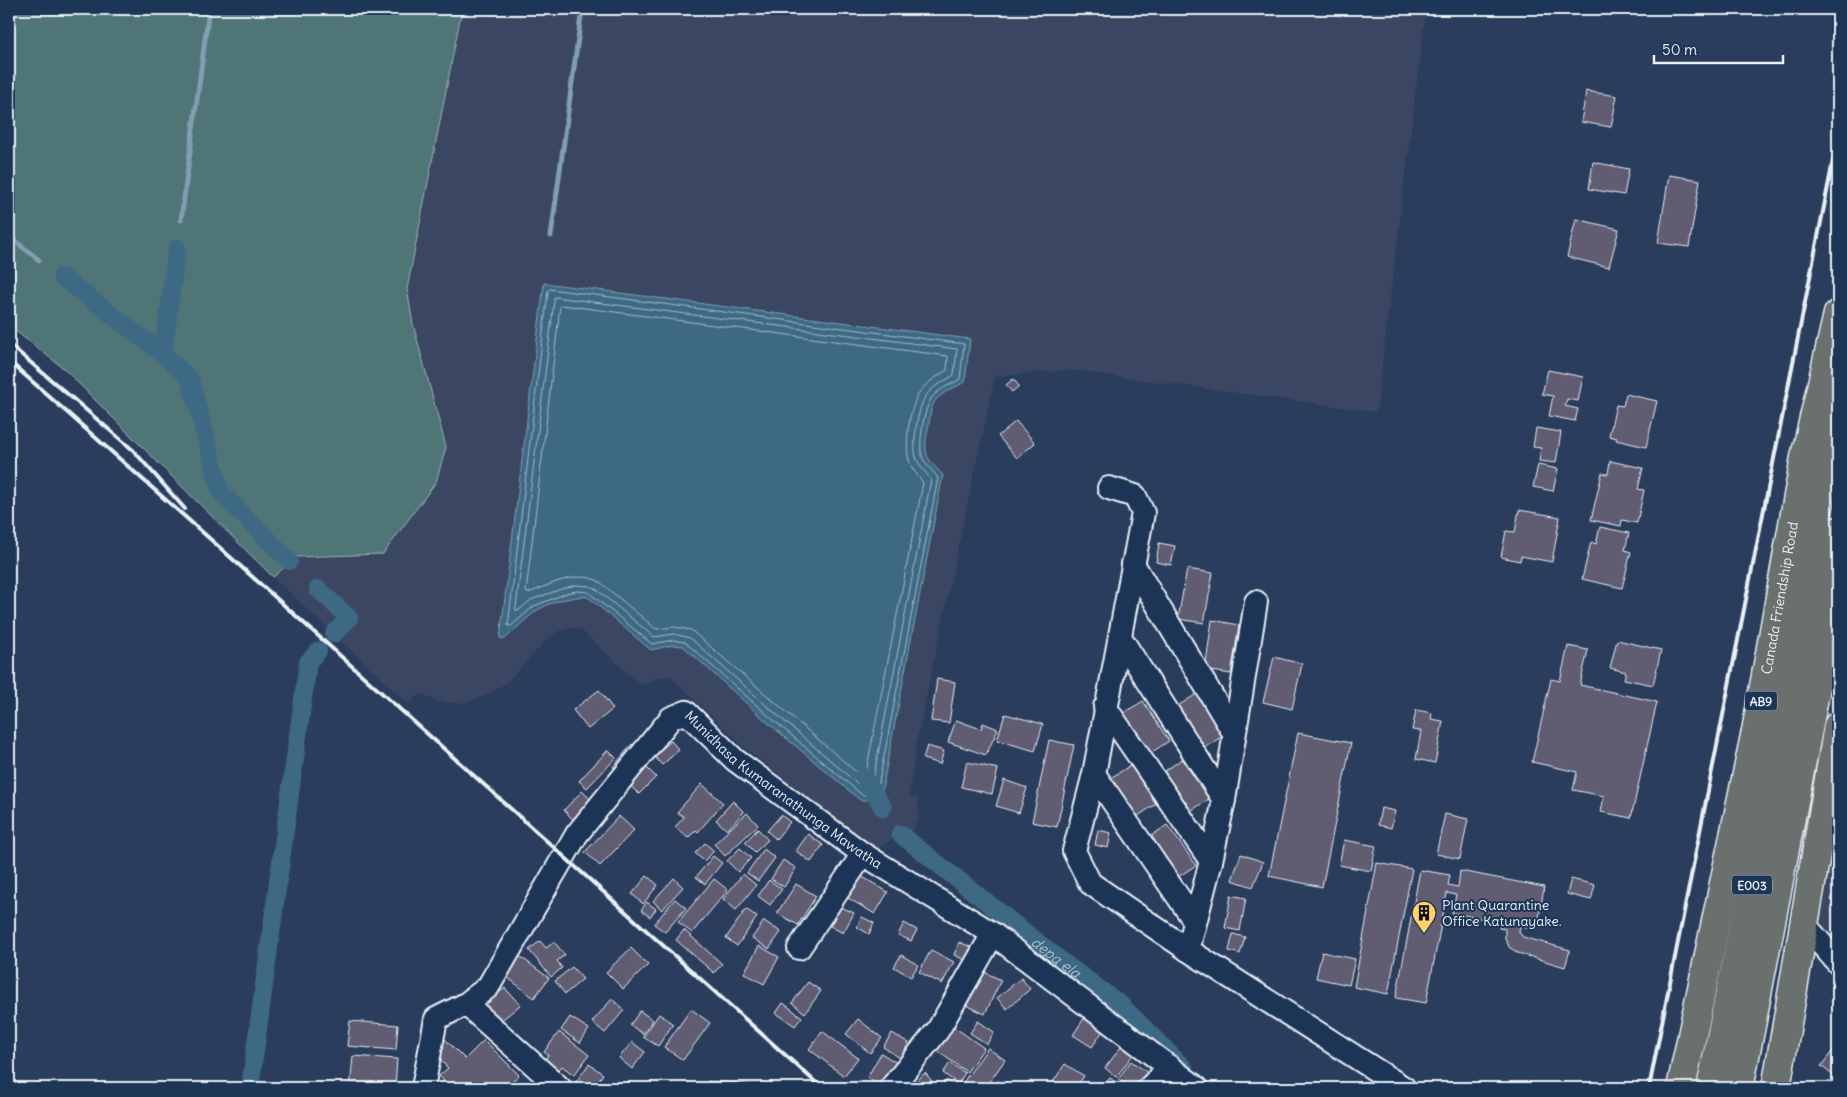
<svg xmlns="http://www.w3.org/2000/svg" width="1847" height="1097" viewBox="0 0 1847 1097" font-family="Delius,sans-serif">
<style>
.built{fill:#3b4662}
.green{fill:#4f7476;stroke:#9cb2b7}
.water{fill:#3e6984;stroke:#829fb2}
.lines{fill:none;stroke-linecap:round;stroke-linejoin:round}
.shore{stroke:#a4bbca;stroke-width:1}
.stream{stroke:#829fb2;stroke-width:5}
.canal{stroke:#3e6984;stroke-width:18}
.building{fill:#615c71;stroke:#e8f1f8}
.minor-casing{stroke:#e8f1f8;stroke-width:26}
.major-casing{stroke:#e8f1f8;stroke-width:31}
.highway-casing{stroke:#e8f1f8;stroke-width:31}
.minor{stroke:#1d3557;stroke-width:22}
.major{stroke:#6b706d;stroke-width:28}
.highway{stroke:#6b706d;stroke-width:28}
.rail{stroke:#e8f1f8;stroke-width:4}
.labels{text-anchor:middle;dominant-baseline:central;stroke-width:4;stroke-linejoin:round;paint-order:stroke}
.shield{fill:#1d3557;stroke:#abb9c8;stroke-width:1}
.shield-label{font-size:12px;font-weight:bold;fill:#e8f1f8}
.street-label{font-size:14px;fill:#e8f1f8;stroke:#1d3557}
.poi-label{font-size:14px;fill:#e8f1f8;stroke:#1d3557;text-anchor:start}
.water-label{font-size:15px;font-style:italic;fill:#acc1cf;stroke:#1d3557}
</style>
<rect width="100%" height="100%" fill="#2b3d5c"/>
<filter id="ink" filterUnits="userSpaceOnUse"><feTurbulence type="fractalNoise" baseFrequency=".02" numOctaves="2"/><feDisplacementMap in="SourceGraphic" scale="10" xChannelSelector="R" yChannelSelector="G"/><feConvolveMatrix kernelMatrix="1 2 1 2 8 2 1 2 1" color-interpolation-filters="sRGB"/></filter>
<g filter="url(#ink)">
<path class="built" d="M9,9h1417l-50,403 -305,-42 -76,6 -79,368 -7,52 9,2 1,20 -9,17 -10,-1 -25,17 -130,-103 -75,-72 -12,1 -10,6 -9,1 -60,-56h-10l-10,3 -10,7 -44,46 -25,14 -17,5 -20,-1 -10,-2 -12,-7 -12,11 -174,-162 -173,-175 -53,-41z
M1838,744v218l-33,-37z"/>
<path class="green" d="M9,9h453l-55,280 6,35 33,123 -10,35 -53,72 -87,3 -23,20 -211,-210 -53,-41z"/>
<path class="water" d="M544,283l426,56 -5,43c-9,5 -23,10 -30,19 -4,6 -5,15 -6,22 -5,27 -7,32 14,52l-61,315c-6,8 -11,11 -22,10l-93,-78 -84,-76 -10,-1 -22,5 -63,-53c-14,-2 -42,6 -53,15 -11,8 -20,18 -30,27l-5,-1z"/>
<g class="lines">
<path class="shore" d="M550,289l414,55 -4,35c-9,6 -23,10 -29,20 -7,10 -13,45 -9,57 3,10 11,14 16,22l-60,309c-4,6 -9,10 -16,8l-91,-77 -86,-76 -12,-2 -21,4 -64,-52 -11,-1 -10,2 -33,13 -23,20h-3l40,-335z
M555,297l402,52 -3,26c-9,6 -19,10 -26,18 -10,10 -16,51 -12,64 3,10 10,15 15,23l-59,305 -3,3 -5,1 -89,-76 -85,-75 -16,-4 -20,3 -58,-48 -6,-3 -14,-1 -12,3 -33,12 -12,10h-3z
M562,305l386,51 -1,14c-9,6 -18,11 -25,19 -12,12 -18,55 -13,71 2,9 9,15 14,23l-58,294h-3l-171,-147 -17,-3 -18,2 -56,-47c-22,-13 -50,3 -72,11l-2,-1 34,-285z"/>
<path class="stream" d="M181,220l28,-211
M9,236l30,24
M551,236l31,-227"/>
<g class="canal">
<path d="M62,277l101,77 27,25 31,114 68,68"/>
<path d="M163,354l14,-106"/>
<path d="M318,589l31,29 -15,16"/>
<path d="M864,777l19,31"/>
<path id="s1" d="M900,834l164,129 57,42 63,63"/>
<path d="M250,1088l58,-426 10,-11"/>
</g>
</g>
<path class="building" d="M1586,91l31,5 -6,31 -30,-5z
M1593,162l36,7 -5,26 -35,-6z
M1669,175l31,5 -11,67 -31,-4z
M1576,219l43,10 -10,38 -42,-10z
M1548,370l35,7 -5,24 -11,-2 -2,7 13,3 -3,12 -26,-5 4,-20 -11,-2z
M1013,379l6,7 -7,6 -6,-7z
M1626,394l31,7 -11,46 -30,-7 1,-2 -8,-2 7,-31 7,1z
M1016,421l19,22 -18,15 -19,-22z
M1536,428l25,4 -5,31 -17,-2 2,-13 -8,-1z
M1610,461l33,7 -5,21 6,1 -7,33 -15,-3 -1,6 -30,-6 11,-47 6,1z
M1538,465l20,4 -5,22 -20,-4z
M1519,510l41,7 -8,45 -31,-6 -1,5 -19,-4 5,-26 9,1z
M1600,527l29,6 -4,17 6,2 -9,36 -40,-9 9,-37 5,2z
M1159,543l16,3 -4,19 -15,-3z
M1187,569l26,4 -9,50 -26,-4z
M1212,620l27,5 -8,49 -26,-4z
M1617,640l44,10 -8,35 -29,-6 2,-7 -16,-4z
M1568,646l20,4 -8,35 77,17 -26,116 -30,-6 3,-16 -31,-6 4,-18 -45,-10 19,-83 9,2z
M1274,657l28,7 -10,45 -29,-7z
M937,679l18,3 -6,41 -18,-2z
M599,690l14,19 -25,20 -15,-19z
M1200,692l26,42 -24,15 -26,-42z
M1143,701l26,40 -20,13 -27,-40z
M1416,710l16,3 -1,6 12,2 -8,42 -19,-4 5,-28 -9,-1z
M1005,714l38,10 -8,27 -38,-11z
M956,720l25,9 2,-6 15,6 -12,26 -38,-13z
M1298,733l53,10 -29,144 -53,-11z
M1049,740l25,5 -17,82 -25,-5z
M671,741l8,9 -17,15 -8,-9z
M632,744l8,7 -20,23 -7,-7z
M927,746l17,5 -4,13 -17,-5z
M608,750l8,8 -29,30 -8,-7z
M1182,759l27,40 -20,13 -27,-39z
M967,762l31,7 -6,25 -31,-7z
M643,764l13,13 -17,17 -13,-12z
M1131,765l25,39 -21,14 -26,-39z
M1004,780l23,8 -8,25 -23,-7z
M702,784l21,19 -25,29 -2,-2 -8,8 -13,-11 9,-10 -7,-5z
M582,791l12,12 -19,19 -11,-12z
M733,801l11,11 -17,18 -11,-10z
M1381,808l14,3 -4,17 -13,-3z
M747,813l11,12 -33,31 -11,-12z
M1445,814l23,5 -8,40 -24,-5z
M781,815l9,7 -14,17 -9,-8z
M619,816l15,14 -34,36 -15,-14z
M1167,825l29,40 -21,14 -28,-40z
M758,829l10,11 -13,12 -10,-10z
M1098,830l13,3 -3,15 -13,-3z
M808,834l15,11 -12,17 -15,-11z
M1344,840l32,6 -5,25 -32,-6z
M705,843l9,8 -10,10 -9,-8z
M740,848l11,10 -13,14 -11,-11z
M764,849l11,9 -17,23 -11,-8z
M1241,854l22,8 -10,25 -21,-7z
M713,856l9,7 -17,21 -9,-7z
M783,860l13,8 -12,19 -13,-8z
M1377,863l35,6 -24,125 -34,-7z
M1420,870l30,5 -2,10 10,2 2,-16 84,16 -7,42 -17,-3 -1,6 4,5 47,13 -5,17 -47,-14 -9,-6 -4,-9v-9l-6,-1 1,-6 -48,-9 4,-18 -9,-2 -21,110 -30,-5z
M743,874l13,11 -20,25 -13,-11z
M859,875l29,17 -13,22 -29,-17z
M647,876l11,9 -15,19 -11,-10z
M674,878l9,9 -21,23 -9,-9z
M714,879l14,11 -36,43 -14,-11z
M1571,879l24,6 -4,15 -24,-6z
M769,880l13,9 -12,16 -12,-9z
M796,884l20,12 -18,29 -21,-12z
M1231,895l15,3 -6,33 -15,-3z
M675,899l11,9 -21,24 -11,-8z
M647,902l9,7 -6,8 -9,-7z
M841,907l13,6 -11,20 -13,-7z
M746,909l11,8 -20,29 -11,-8z
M862,917l12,6 -5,11 -12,-7z
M764,921l17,11 -12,17 -17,-11z
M904,923l13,7 -6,11 -13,-6z
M684,930l38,34 -8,9 -38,-33z
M1233,934l12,3 -5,17 -11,-3z
M540,941l6,7 8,-6 11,13 -8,6 5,7 -11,9 -22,-27z
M959,942l12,5 -6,13 -11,-5z
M759,946l20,11 -15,27 -20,-11z
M631,948l17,17 -25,24 -17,-17z
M931,950l23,12 -12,22 -23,-12z
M1322,952l33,7 -6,26 -33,-7z
M518,955l31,23 -15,20 -31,-24z
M901,955l17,10 -7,12 -17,-10z
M572,967l11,12 -18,15 -10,-13z
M982,971l19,9 -16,34 -19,-9z
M1021,978l9,11 -23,20 -10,-11z
M808,982l13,9 -16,22 -13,-10z
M505,988l15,17 -23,19 -15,-18z
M612,999l12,11 -19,23 -13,-11z
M783,1003l19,14 -7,9 -19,-13z
M691,1009l19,14 -27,37 -19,-13z
M640,1011l13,9 -10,14 -13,-9z
M659,1014l14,10 -15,22 -15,-9z
M1087,1014l19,12 -14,21 -19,-12z
M570,1017l19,12 -9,14 -19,-13z
M858,1019l24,19 -12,15 -24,-19z
M350,1021l48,4 -2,25 -49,-4z
M978,1021l16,11 -7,12 -17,-11z
M954,1027l30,21 -17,24 -30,-21z
M822,1031l36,27 -14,18 -35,-27z
M559,1032l30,23 -15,20 -12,-9 -6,7 -14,-10 6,-8 -4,-3z
M892,1033l17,10 -9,15 -17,-11z
M445,1039l20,20 19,-19 35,35 -14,13h-54l-12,-12 9,-8 -16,-17z
M632,1042l13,10 -13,17 -13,-11z
M1124,1043l11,9 -19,25 -11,-9z
M1838,1044v35l-17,-13z
M988,1048l17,12 -20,28h-26z
M881,1053l19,12 -16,23 -17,-10z
M353,1056l44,3 -2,29h-45z
M1131,1061l17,12 -11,15h-5l-14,-9z
M950,1063l15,10 -7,11 -15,-11z
M589,1064l14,10 -10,14h-16l-4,-2z
M1065,1064l19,12 -8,12h-27z
M925,1073l13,15h-29z
M1110,1078l14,10h-22z
M947,1080l9,8 -16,-1z
M708,1081l60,5v2h-60z
M998,1081l11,7h-16z"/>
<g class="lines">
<defs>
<g id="minor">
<path d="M1109,488l26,8 8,17 -49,261 -20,77 16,32 98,67 216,138"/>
<path d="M1133,564l101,169"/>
<path d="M1120,637l104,163"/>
<path d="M1105,707l106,154"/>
<path d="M1094,774l100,146"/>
<path d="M1805,925l33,38"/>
<path d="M799,948l64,-94"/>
<path d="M1188,950l23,-89 13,-61 32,-198"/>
<path d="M466,1004l94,84"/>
<path id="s2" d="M423,1088l13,-69 30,-15 22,-17 89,-153 94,-116 15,-6 49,48 128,94 130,80 204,154"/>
<path d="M891,1088l47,-58 55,-96"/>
<path d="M1149,1088l21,-21"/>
</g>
<g id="major">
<path id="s3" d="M1681,1088l75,-357 49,-274 33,-143"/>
<path d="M1776,1088l62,-362"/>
</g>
<path id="highway" d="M1711,1088l81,-406 32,-209 14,-111
M1739,1088l78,-406 21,-151"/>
</defs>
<use href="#minor" class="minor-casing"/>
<use href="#major" class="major-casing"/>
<use href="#highway" class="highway-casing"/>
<use href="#minor" class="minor"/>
<use href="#major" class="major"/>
<use href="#highway" class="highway"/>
<path class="rail" d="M9,344l124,106 52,59
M9,361l209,185 604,542
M1649,1088l189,-952"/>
</g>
</g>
<defs>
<symbol id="building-pin" viewBox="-11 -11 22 30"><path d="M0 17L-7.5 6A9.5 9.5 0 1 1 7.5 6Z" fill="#ffd166" stroke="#1d3557"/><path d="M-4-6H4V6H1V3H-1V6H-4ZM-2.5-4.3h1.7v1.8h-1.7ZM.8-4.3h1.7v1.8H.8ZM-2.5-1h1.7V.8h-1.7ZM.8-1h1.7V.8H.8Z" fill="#111"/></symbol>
</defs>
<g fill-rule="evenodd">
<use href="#building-pin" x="1410" y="899" width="28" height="38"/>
</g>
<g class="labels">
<g class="shield">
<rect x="1745" y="691.5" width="32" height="19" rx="4"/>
<rect x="1732" y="875.5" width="40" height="19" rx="4"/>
</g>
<g class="shield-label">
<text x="1761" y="701">AB9</text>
<text x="1752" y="885">E003</text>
</g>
<g class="street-label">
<text stroke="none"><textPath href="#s3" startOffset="500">Canada Friendship Road</textPath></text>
<text stroke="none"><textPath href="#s2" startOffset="599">Munidhasa Kumaranathunga Mawatha</textPath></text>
</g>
<g class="poi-label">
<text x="1442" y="905">Plant Quarantine<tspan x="1442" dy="16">Office Katunayake.</tspan></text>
</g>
<g class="water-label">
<text stroke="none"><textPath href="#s1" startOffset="199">depa ela</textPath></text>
</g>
</g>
<rect width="1847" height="1097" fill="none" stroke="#1d3557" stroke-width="30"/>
<rect x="15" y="15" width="1817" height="1067" fill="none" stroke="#e8f1f8" stroke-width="2" filter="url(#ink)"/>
<path d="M1654 55v8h129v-8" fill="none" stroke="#e8f1f8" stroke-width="2.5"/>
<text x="1662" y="55" font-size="15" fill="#e8f1f8" stroke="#1d3557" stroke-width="4" paint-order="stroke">50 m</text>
</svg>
